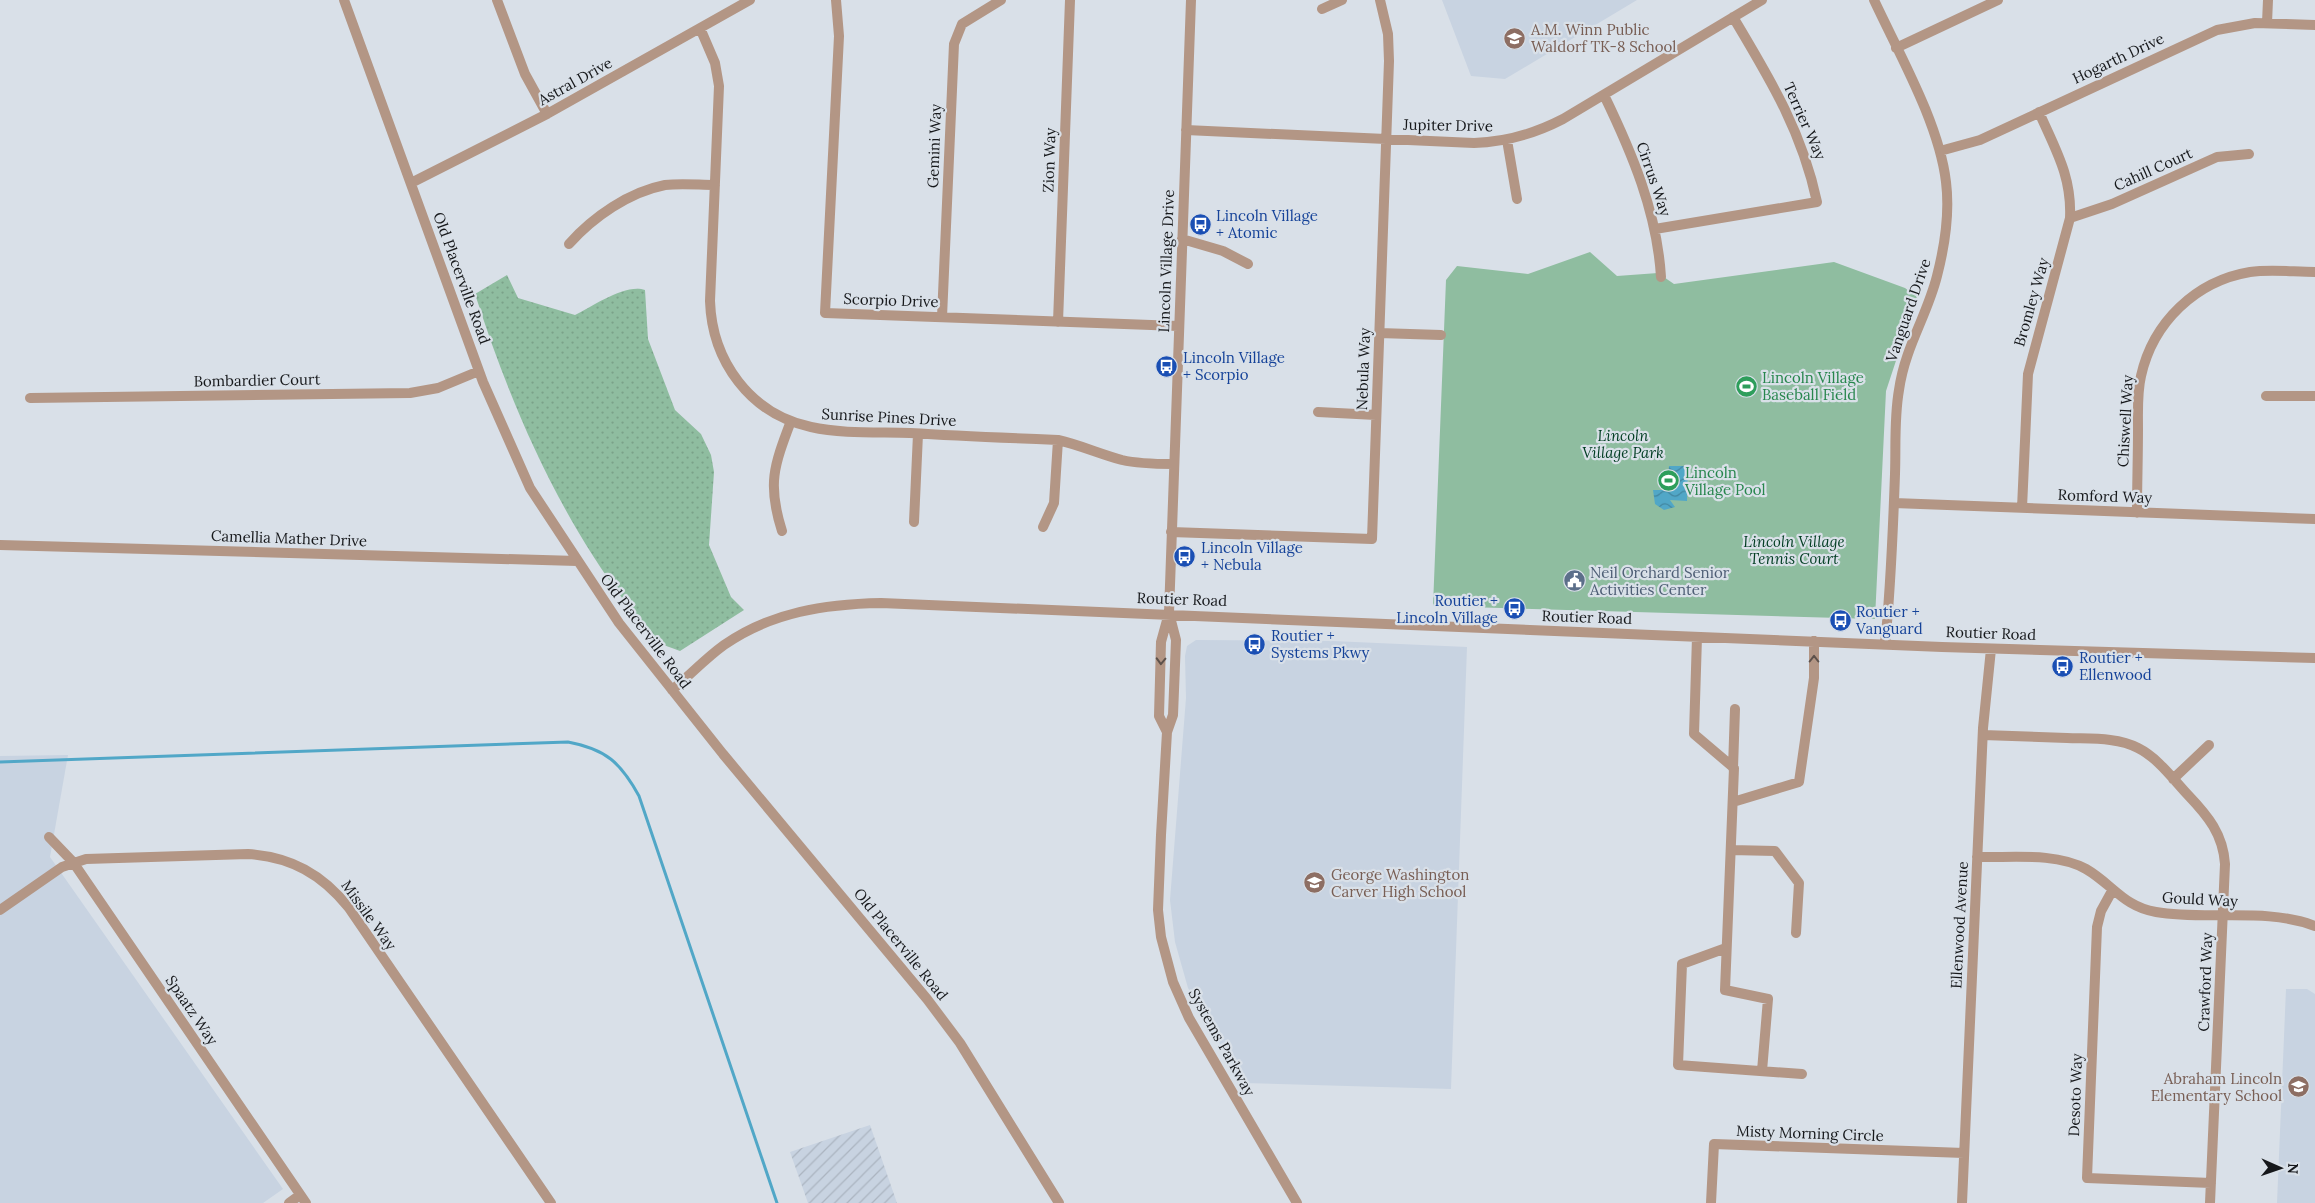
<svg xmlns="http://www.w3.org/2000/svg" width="2315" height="1203" viewBox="0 0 2315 1203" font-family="Lora,serif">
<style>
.built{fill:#c8d3e1}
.industrial{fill:url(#industrial-furrows)}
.grass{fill:url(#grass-dots)}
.park{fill:#8fbda0}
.water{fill:url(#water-waves)}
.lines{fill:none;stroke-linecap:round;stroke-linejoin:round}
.stream{stroke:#51a7c7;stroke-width:3}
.minor{stroke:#b39685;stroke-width:10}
.oneway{stroke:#5d514b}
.labels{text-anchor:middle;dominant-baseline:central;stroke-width:4.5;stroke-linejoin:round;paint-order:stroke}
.education-label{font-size:15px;fill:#785e54;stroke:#d9e0e8;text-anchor:start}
.street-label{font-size:15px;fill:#16181b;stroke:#d9e0e8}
.transit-label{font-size:15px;fill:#164399;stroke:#d9e0e8;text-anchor:start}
.leisure-label{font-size:15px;fill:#27864d;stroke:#d9e0e8;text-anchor:start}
.park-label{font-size:15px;font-style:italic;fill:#013d22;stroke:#d9e0e8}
.service-label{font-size:15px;fill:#4e5e75;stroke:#d9e0e8;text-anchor:start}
</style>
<defs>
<pattern id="industrial-furrows" width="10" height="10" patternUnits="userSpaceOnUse" patternTransform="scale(1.25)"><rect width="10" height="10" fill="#c8d3e1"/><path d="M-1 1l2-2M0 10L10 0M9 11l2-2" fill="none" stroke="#abb4c0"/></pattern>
<pattern id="grass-dots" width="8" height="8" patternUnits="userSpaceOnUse" patternTransform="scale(1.25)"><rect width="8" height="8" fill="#8fbda0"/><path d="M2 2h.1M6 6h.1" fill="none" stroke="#7ba289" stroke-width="1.8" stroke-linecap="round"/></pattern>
<pattern id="water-waves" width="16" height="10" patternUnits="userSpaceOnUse" patternTransform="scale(1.25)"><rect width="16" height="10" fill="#51a7c7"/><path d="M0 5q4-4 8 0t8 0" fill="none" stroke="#4287a1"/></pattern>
</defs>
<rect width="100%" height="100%" fill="#d9e0e8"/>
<path class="built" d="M1442,0h195l-132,79 -34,-3z
M1196,640l136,1 135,6 -16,442 -207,-6 -39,-64 -17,-31 -13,-46 -5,-42 16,-202 -1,-42 2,-10z
M68,755l-18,102 233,332 -20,14h-263v-447z
M2286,989h21l8,5v209h-38z"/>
<path class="industrial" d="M870,1125l27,78h-89l-18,-51z"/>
<path class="grass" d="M507,275l11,23 57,17c18,-9 51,-32 70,-25l3,49 27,71 26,24 10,21 3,17 -5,73 22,52 13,13 -64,41c-7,-3 -15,-5 -21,-8 -11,-7 -26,-30 -34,-41 -69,-92 -115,-199 -150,-308z"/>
<path class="park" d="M1590,252l27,24 41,-3 16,11 160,-22 71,26 12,9 -31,94 -11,228 -442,-13 13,-326 11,-14 71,8z"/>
<path class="water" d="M1669,466h19l-1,35 -17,-1 5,7 -11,3 -9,-6 -2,-14h14z"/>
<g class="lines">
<path class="stream" d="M0,762l568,-20c38,7 53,21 71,54l138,407"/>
<path class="minor" d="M344,0l139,382 47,106 89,135 104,131 204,245 33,44 99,160
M497,0l28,74 22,40
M836,0l3,36 -14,277 353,13
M1874,0c25,54 65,123 72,182 4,32 -1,63 -9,94 -10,40 -32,71 -38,114 -5,28 -3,56 -4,84 -2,56 -4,113 -10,170
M1322,9l20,-9
M2267,23l1,-23
M700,28l15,35 4,23 -9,215c2,60 40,113 101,126 31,7 66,5 99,6 49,3 98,5 148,7 22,5 42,14 64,20 17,4 34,4 51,4
M1896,48l102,-48
M1604,95c28,58 53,117 57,182
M1186,130l288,13c32,-1 60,-9 89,-24l199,-119
M1507,140l10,59
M1940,151l40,-11 237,-110 38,-7 60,2
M411,183l136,-69 203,-114
M2070,218l42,-14 105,-47 32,-3
M1655,229l162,-27c-15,-71 -47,-123 -84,-185
M1182,239l41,12 25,13
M569,244c24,-27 60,-52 96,-59 17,-2 34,0 50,0
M942,317l12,-273 8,-20 39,-24
M1058,322l12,-322
M1379,333l62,2
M2266,396h49
M30,398l380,-5 28,-5 41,-17
M1318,412l58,3
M1894,503l421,16
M2022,508l6,-134 42,-156c2,-42 -15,-69 -31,-106
M2137,513c0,-28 1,-56 1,-84 0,-18 -1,-36 3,-53 12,-54 55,-95 109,-104 21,-3 44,0 65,0
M914,522l4,-88
M1043,527l11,-24 4,-63
M782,531c-15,-47 -8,-65 9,-110
M1171,532l201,7 17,-478 -1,-27 -8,-34
M0,545l577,16
M1169,613l7,27 -3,75 -6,17 -6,103 -3,75 3,27 12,45 16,36 108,185
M1697,637l-3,97 40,34 -9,222 43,9 -6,72
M672,690c18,-15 34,-32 52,-45 47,-33 102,-41 157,-42l1061,44 373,11
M1167,732l-8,-16 2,-74 8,-29 22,-613
M1983,735c28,1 56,2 84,3 23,1 50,-1 71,10 20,10 35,31 50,47 20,21 35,39 37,69l-15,339
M1733,768l2,-59
M2173,779l36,-34
M1733,802l66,-20 15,-104v-37
M49,837l24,25 233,341
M1731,850l44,1 24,32 -3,50
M1977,857c34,1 78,-5 109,12 26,15 38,38 70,43 52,9 109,-5 159,14
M2112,891l-11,20 -4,16 -10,251 124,5
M0,910l62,-43 24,-8 162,-5c43,3 74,20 101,54l202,295
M1726,948l-44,16 -4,101 124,9
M289,1203l11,-8
M1711,1203l3,-59 250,9
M1962,1203l21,-475 8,-79"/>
</g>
<defs><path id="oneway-chevron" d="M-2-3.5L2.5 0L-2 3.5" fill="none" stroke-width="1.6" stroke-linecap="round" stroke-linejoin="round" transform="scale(1.25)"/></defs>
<g class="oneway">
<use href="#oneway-chevron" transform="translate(1814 659) rotate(-90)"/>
<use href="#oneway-chevron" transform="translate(1161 661) rotate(92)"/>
</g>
<defs>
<symbol id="school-disc" viewBox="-11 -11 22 22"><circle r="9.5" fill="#8d6e63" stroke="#d9e0e8"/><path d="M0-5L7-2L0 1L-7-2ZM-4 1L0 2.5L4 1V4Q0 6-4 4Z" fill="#fff"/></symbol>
<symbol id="bus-disc" viewBox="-11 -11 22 22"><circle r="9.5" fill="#1a4fb4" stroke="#d9e0e8"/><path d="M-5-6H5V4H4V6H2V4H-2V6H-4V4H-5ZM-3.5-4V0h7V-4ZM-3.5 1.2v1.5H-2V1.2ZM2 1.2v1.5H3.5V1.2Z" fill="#fff"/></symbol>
<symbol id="stadium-disc" viewBox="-11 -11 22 22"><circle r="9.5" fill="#2e9e5b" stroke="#d9e0e8"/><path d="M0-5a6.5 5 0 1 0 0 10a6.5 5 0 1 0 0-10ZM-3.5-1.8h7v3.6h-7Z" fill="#fff"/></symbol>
<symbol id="civic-disc" viewBox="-11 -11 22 22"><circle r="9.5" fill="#5c6f8a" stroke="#d9e0e8"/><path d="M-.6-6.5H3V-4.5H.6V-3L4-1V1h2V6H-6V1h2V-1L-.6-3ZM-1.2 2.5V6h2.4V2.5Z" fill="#fff"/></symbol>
</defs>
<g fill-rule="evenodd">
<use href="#school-disc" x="1502" y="26" width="25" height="25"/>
<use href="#bus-disc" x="1188" y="212" width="25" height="25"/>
<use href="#bus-disc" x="1154" y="354" width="25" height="25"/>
<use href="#stadium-disc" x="1734" y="374" width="25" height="25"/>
<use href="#stadium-disc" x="1656" y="468" width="25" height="25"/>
<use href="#bus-disc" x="1172" y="544" width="25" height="25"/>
<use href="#civic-disc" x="1562" y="568" width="25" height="25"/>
<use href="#bus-disc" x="1502" y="596" width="25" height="25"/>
<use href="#bus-disc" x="1828" y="608" width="25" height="25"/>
<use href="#bus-disc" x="1242" y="632" width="25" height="25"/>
<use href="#bus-disc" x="2050" y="654" width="25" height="25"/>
<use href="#school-disc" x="1302" y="870" width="25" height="25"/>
<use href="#school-disc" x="2286" y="1074" width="25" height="25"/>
</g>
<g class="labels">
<g class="education-label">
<text x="1531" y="29">A.M. Winn Public<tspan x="1531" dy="17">Waldorf TK-8 School</tspan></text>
<text x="1331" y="874">George Washington<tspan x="1331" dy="17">Carver High School</tspan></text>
<text x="2282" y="1078" text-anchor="end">Abraham Lincoln<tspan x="2282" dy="17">Elementary School</tspan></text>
</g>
<g class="street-label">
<text transform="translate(2118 58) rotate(-25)">Hogarth Drive</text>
<text transform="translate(575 81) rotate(-29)">Astral Drive</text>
<text transform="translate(1805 121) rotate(66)">Terrier Way</text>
<text transform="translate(1448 125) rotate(1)">Jupiter Drive</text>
<text transform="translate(934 146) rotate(-88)">Gemini Way</text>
<text transform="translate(1049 160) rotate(-88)">Zion Way</text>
<text transform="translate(2153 169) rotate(-24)">Cahill Court</text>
<text transform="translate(1654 179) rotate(71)">Cirrus Way</text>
<text transform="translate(1166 261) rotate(-88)">Lincoln Village Drive</text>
<text transform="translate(462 278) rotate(70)">Old Placerville Road</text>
<text transform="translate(891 300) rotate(2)">Scorpio Drive</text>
<text transform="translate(2031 302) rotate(-74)">Bromley Way</text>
<text transform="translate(1908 310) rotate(-71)">Vanguard Drive</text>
<text transform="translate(1363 369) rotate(-88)">Nebula Way</text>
<text transform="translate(257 380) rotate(-1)">Bombardier Court</text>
<text transform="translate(889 417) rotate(3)">Sunrise Pines Drive</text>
<text transform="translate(2125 421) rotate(-87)">Chiswell Way</text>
<text transform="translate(2105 496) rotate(2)">Romford Way</text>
<text transform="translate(289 538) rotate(2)">Camellia Mather Drive</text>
<text transform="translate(1182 599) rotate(2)">Routier Road</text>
<text transform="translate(1587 617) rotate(2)">Routier Road</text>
<text transform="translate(646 631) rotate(53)">Old Placerville Road</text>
<text transform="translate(1991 633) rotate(2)">Routier Road</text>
<text transform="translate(2200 899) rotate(3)">Gould Way</text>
<text transform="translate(369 915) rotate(54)">Missile Way</text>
<text transform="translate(1959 925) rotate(-87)">Ellenwood Avenue</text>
<text transform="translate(901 944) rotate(51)">Old Placerville Road</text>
<text transform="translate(2205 982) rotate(-88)">Crawford Way</text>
<text transform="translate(192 1010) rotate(56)">Spaatz Way</text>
<text transform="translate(1222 1042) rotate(61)">Systems Parkway</text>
<text transform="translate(2075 1095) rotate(-88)">Desoto Way</text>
<text transform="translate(1810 1133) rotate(2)">Misty Morning Circle</text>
</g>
<g class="transit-label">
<text x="1216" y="215">Lincoln Village<tspan x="1216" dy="17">+ Atomic</tspan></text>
<text x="1183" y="357">Lincoln Village<tspan x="1183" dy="17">+ Scorpio</tspan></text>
<text x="1201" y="547">Lincoln Village<tspan x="1201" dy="17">+ Nebula</tspan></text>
<text x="1498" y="600" text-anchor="end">Routier +<tspan x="1498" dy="17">Lincoln Village</tspan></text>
<text x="1856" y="611">Routier +<tspan x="1856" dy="17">Vanguard</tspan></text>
<text x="1271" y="635">Routier +<tspan x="1271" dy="17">Systems Pkwy</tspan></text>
<text x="2079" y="657">Routier +<tspan x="2079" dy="17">Ellenwood</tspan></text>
</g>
<g class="leisure-label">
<text x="1762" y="377">Lincoln Village<tspan x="1762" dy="17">Baseball Field</tspan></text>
<text x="1685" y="472">Lincoln<tspan x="1685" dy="17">Village Pool</tspan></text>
</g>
<g class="park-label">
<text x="1623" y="435">Lincoln<tspan x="1623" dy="17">Village Park</tspan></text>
<text x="1794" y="541">Lincoln Village<tspan x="1794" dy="17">Tennis Court</tspan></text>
</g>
<g class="service-label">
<text x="1590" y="572">Neil Orchard Senior<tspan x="1590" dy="17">Activities Center</tspan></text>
</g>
</g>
<g transform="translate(2280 1168) rotate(92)" stroke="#d9e0e8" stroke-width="4" paint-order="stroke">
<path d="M0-4L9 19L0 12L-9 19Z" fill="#16181b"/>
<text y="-8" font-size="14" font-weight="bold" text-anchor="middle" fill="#16181b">N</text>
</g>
</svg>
